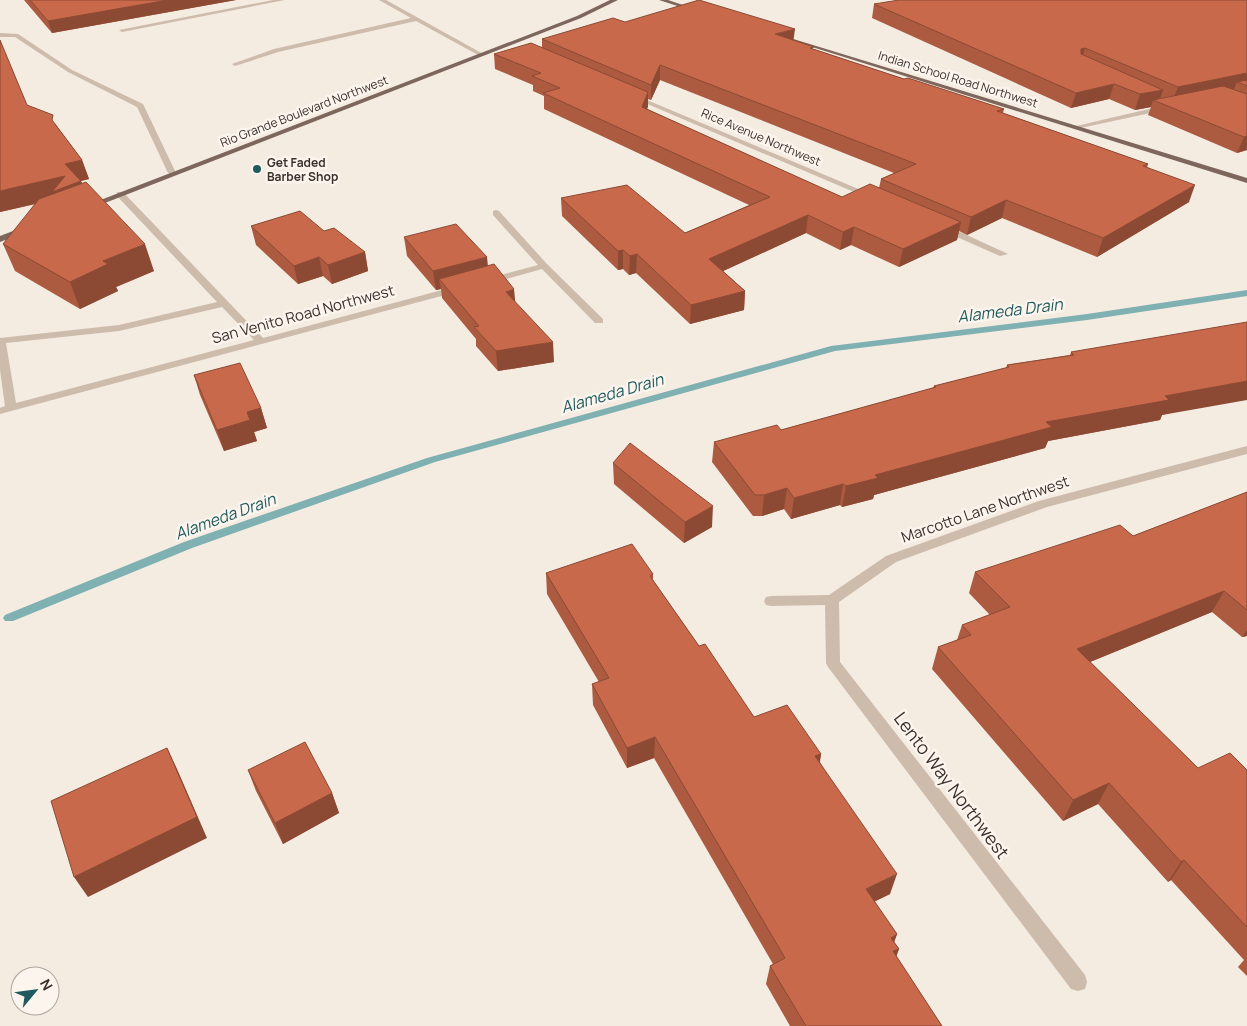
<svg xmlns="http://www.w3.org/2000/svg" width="1247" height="1026" viewBox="0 0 1247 1026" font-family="Manrope,sans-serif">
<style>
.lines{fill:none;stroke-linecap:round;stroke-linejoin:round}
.stream{fill:#7fb0b2;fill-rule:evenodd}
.minor{fill:#cdbbac;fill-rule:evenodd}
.major{fill:#7d675c;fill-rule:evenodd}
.wall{fill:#ac5a40;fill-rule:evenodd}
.shaded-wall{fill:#8c4a34}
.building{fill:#c8694b;stroke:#8c4a34}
.poi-dot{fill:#1f5a5e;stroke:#fbf5ee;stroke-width:2}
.labels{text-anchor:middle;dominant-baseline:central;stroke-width:5;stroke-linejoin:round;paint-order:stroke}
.far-street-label{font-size:12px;fill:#3b302b;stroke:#fbf5ee}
.far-poi-label{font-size:12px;font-weight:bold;fill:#3b302b;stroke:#fbf5ee;text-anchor:start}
.street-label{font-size:15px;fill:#3b302b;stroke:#fbf5ee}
.water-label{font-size:16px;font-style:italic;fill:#1f5a5e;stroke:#fbf5ee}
.near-street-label{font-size:18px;fill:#3b302b;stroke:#fbf5ee}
</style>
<rect width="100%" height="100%" fill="#f4ebe1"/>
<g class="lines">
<path class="stream" d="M1247,290v6l-160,24 -252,31 -400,111 -243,86 -179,73h-8l-2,-3 2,-3 179,-73 243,-84 404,-112 256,-32z"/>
<path class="minor" d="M273,0h12l-163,32 -3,-2z
M379,0h7l99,55 -5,1 -64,-35 -138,31 -43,14 -3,-2 42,-15 137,-31z
M0,33l18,1 54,36 71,34 33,69 -1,2 -7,-2 -31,-66 -69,-35 -53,-35h-15z
M631,95h4l240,101 -7,2 -237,-101z
M1166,105l4,2 -1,2 -93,20 -4,-2z
M117,192h6l140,146 194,-52 5,3 -2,2 -460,123v-6l5,-2 -5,-36v-32l119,-13 98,-23 -100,-106zM222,307l32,33 -238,63 -10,-60 113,-12z
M496,210l3,1 48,53 56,55v4h-8l-53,-54 -54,15 -3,-1v-4l53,-14 -45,-50v-4z
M941,226h6l61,28 -8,2 -59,-26z
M1247,446v8l-200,53 -151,55 -57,40 1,60 245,313 2,7 -2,7 -7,2 -7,-2 -243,-322 -2,-4 -1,-58 -54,1 -5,-1 -2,-4 2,-4 5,-1 58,-1 57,-39 153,-55z"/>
<path class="major" d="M610,0h8l-37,18 -489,190 -7,-2 492,-190z
M659,0h9l30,10 -5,1z
M777,34l470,144v5l-470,-147z
M26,226l3,1v4l-29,11v-6z"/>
</g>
<path class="wall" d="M24,0h212l-184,33z
M1247,0v150l-10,3 -89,-38 3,-8 -16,3 -26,-11 -38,9 -199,-90 2,-14z
M625,22l169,18 19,9 91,30 100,30 -1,4 145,51 -1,4 42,34 -92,55 -95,-39 -35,17 -8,-4 -2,9 -58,27 -48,-22 -11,5 -34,-17 -83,38 22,20 -1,19 -54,14 -54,-51 -7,2 -6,-6 -5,1 -56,-54 -1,-18 124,35 64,-28 -205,-96v-13l-11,-5v-6l-38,-16 -1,-15 48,-7v-8zM660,80l234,93 -13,6 -2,9 -37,9 -195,-88 1,-10 3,1z
M27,105l29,20 26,35 7,19 -8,2 1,2 72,88 -38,16 2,4 -38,18 -65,-38 -12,-27 33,-40 -36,8z
M251,226l73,5 41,21 3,19 -36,13 -9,-8 -25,8 -42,-39z
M404,237l84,29 27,36 39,60 -56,9 -22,-25v-7l-34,-41 -1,-9 -5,1 -29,-34z
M1071,352l103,60 -12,3 -2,5 -112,21 -3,7 -171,47 -1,4 -31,8 -2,-2 -49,14 -7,-10 -22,7h-9l-41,-54 2,-20 67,-12 152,-42 1,-2 72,-18 1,-3 63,-10z
M194,375l67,33 6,20 -13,4 3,9 -33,10 -24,-56z
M613,463l99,64 -28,16 -70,-59z
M1247,492v144l-5,1 -30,-25 -122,50 108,106 49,2v206l-9,-9 6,-7 -73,-80 -3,2 -70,-78 -35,17 -131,-152 6,-22 19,-7 5,-15 28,-10 -21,-22 6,-21 158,-36z
M546,573l107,1v6l46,66 55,71 67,37 -1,8 70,132 -16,8 23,32 -3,8 5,7 -3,7 46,70h-152l-24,-42 4,-18 3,-2 -119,-206 -27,10 -34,-63 -1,-21 7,-2 -52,-88z
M248,770l84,23 7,20 -56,31 -27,-53z"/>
<path class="shaded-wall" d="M168,0h68l-184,33 -4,-12z
M795,29l-2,15 -18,-10z
M1085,48l-4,14v-13z
M660,65v15l-9,20v-15z
M1247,73v13l-10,-4 -3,7 -62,13 6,-15z
M1114,84l-5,15 -38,9 5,-15z
M1163,90l-4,12 -6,-2 -2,7 -16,3 5,-16z
M648,92v15l-7,16 1,-16z
M1247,136v14l-10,3 7,-16z
M82,160l7,19 -17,4 -7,-19z
M65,176l16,5 7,20 -33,-2 -55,13v-21z
M1195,185l-6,17 -92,55 6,-19z
M1006,200l-4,18 -35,17 4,-18z
M808,215l-2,18 -98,45 1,-19z
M961,222l-4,18 -58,27 4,-18z
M854,227l-3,18 -11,5 3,-18z
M145,244l9,27 -38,16 2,4 -38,18 -10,-27 33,-21z
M623,250v19l-5,1v-19z
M365,252l3,19 -36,13 -4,-19z
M637,254l-1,19 -7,2 1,-19z
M319,257l4,19 -25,8 -4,-18z
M487,257l2,19 -50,3 2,10 -5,1 -3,-19z
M514,289l2,20 -10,-17z
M745,291l-1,19 -54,14 1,-19z
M553,342l1,20 -56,9 -2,-20z
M1247,381v19l-85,15 -2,5 -112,21 -3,7 -171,47 -1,4 -31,8 4,-21 29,-11 171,-53 137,-30z
M261,408l6,20 -13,4 3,9 -33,10 -7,-21 30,-18z
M843,484l-3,21 -49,14 3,-21z
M787,488l-3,21 -22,7 2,-21z
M713,506l-1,21 -28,16 1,-21z
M1224,591l-12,21 -144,59 9,-22z
M1247,630v6l-5,1z
M655,737l-1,21 -27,10v-20z
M167,748l10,21 30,69 -119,59 -14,-20z
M821,754l-4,21 -2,-19z
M1109,783l-11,21 -35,17 10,-21z
M332,793l7,20 -56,31 -8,-21z
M1184,860l-13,20 -3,2 13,-20z
M897,874l-7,20 -30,14 6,-19z
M897,934l-7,20 1,-16z
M899,949l-7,19 1,-17z"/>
<path class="building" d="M30,0h138l-120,21z
M699,0l96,29 -20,5 39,13 -4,1 94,31 4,-1 96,31 -7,2 151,53 -5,2 52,19 -92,53 -97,-38 -35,17 -90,-38 35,-15 -256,-99 -9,20 -109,-46 71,-21 12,4z
M899,0h348v73l-69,14 -93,-39 -4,1v5l82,36 -23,4 -26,-10 -38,9 -202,-89z
M0,40l27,65 26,10 -1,5 30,40 -17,4 16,17 -29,11 13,-16 -65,15z
M531,43l117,49 -6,15 200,90 28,-13 91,38 -58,27 -49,-22 -11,5 -35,-17 -99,44 36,32 -54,14 -54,-51 -7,2 -7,-6 -5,1 -57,-53 66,-13 58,48 85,-36 -227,-104 17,-5 -28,-12 9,-3 -47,-19z
M1247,80v6l-10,-4z
M1223,86l24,8v42l-3,1 -91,-37z
M86,182l59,62 -42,17 5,3 -38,18 -67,-38 36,-45z
M300,211l24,20 10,-3 31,24 -37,13 -9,-8 -25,9 -43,-40z
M456,224l31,33 -54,14 -29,-34z
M494,264l20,25 -8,3 47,50 -57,9 -22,-24 5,-1 -40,-47z
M1247,322v59l-82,15 4,4 -123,22 6,5 -177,48 3,3 -32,8 -3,-2 -49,14 -7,-10 -23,7h-9l-41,-53 63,-17 4,5 155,-43 -2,-1 75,-19 -2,-2 67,-10 -3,-3z
M240,363l21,45 -14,4 3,8 -33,10 -23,-55z
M630,443l83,63 -28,16 -72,-59z
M1247,492v118l-23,-19 -147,58 121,119 32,-15 17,17v157l-63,-67 -3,2 -72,-79 -36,17 -135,-153 33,-12 -9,-10 48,-18 -35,-35 145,-47 13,11z
M632,544l21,30 -3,2 49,70 6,-2 49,73 33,-12 34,49 -6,2 82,118 -31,15 31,45 -6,4 8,11 -6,2 49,75h-136l-36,-60 15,-8 -130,-221 -28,11 -35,-64 17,-6 -63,-105z
M305,742l27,51 -57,30 -27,-53z
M167,748l30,69 -123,60 -23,-76z"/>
<circle class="poi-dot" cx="257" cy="169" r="5"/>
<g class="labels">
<g class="far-street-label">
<text transform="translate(958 79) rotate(17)">Indian School Road Northwest</text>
<text transform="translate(304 111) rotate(-21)">Rio Grande Boulevard Northwest</text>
<text transform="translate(761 137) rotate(23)">Rice Avenue Northwest</text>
</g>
<g class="far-poi-label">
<text x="267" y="162">Get Faded<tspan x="267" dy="14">Barber Shop</tspan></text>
</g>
<g class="street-label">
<text transform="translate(303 314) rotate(-15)">San Venito Road Northwest</text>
<text transform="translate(985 509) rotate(-19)">Marcotto Lane Northwest</text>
</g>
<g class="water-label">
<text transform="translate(1010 310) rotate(-7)">Alameda Drain</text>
<text transform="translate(612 393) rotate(-16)">Alameda Drain</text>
<text transform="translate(225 516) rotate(-20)">Alameda Drain</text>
</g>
<g class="near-street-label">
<text transform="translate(952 785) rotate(53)">Lento Way Northwest</text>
</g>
</g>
<g transform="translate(35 991) rotate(61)"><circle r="24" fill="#fbf5ee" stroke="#aea6a0"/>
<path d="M0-4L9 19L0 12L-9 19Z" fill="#1f5a5e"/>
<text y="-8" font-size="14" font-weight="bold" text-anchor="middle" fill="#3b302b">N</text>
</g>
</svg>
